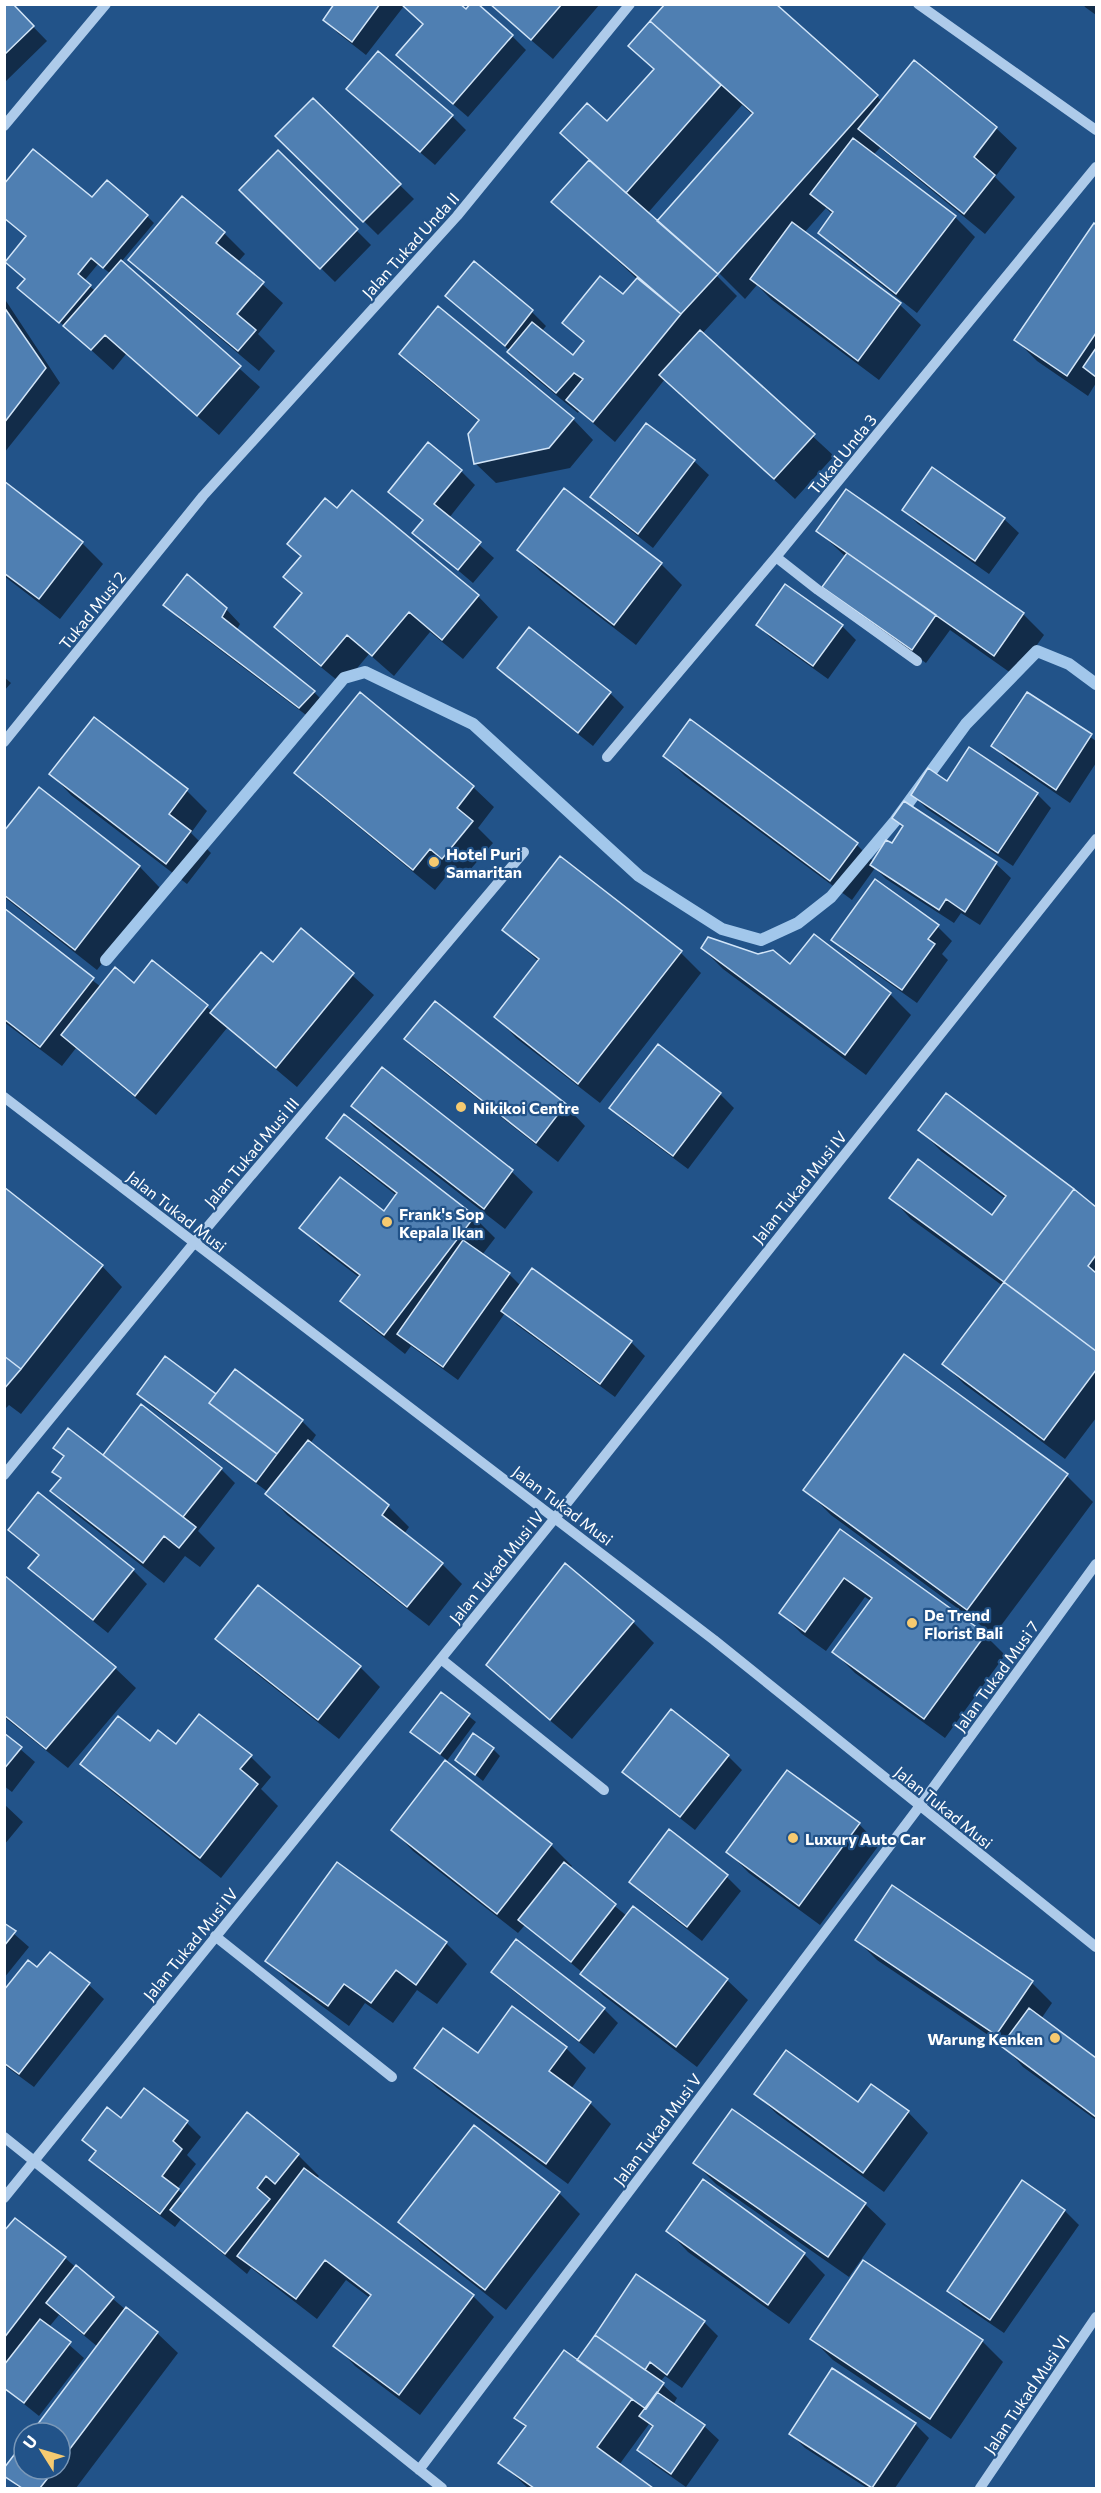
<svg xmlns="http://www.w3.org/2000/svg" width="1101" height="2493" viewBox="0 0 1101 2493" font-family="Commissioner,sans-serif">
<style>
.shadow{fill:#0007;fill-rule:evenodd}
.lines{fill:none;stroke-linecap:round;stroke-linejoin:round}
.stream{stroke:#a2c7eb;stroke-width:12}
.building{fill:#4f7fb2;stroke:#d2e5f8;stroke-width:1.5}
.minor{stroke:#aecbea;stroke-width:10}
.poi-dot{fill:#f6ca70;stroke:#225389;stroke-width:2}
.labels{text-anchor:middle;dominant-baseline:central;stroke-width:4.5;stroke-linejoin:round;paint-order:stroke}
.street-label{font-size:16px;fill:#fff;stroke:#225389}
.poi-label{font-size:16px;font-weight:bold;fill:#fff;stroke:#225389;text-anchor:start}
</style>
<rect width="100%" height="100%" fill="#225389"/>
<path class="shadow" d="M4,4h7l36,37 -43,42z
M336,4h122l54,32 14,14 -58,67 -56,-48 12,-44 -20,-19 -38,49 -27,-21 -15,-14z
M489,4h111l-47,55z
M667,4l210,92 5,6 114,26 21,20 -22,29 20,20 -30,37 -105,-86 -7,7 82,62 20,20 -58,76 -77,-60 -21,-20 14,-18 -7,-7 -22,25 96,72 21,20 -42,55 -107,-80 -15,-15 -12,14 -31,-31 -3,2 26,26 -35,38 132,122 -39,43 -130,-120 -50,63 -36,-31 -1,2 -49,-40 -20,-21 1,-1 -63,-55 27,-33 58,49 14,14 -5,6 32,25 12,-14 -21,-20 59,-26 14,-18 -83,-77 36,-41 -28,-28 45,-10 48,-53 -25,-24zM742,105l11,10 -96,108 -10,-9z
M1083,4h13v11l-11,-8z
M313,100l101,99 -36,36 -101,-99z
M362,103l90,13 14,14 -31,35z
M278,152l93,93 -36,37 -94,-92z
M92,200l55,16 7,7 -33,39 139,125 -41,48 -93,-81 -13,16 -46,-42 -41,-33 2,-58zM98,264l13,10 -16,17 -11,-10z
M1095,226l1,1v156l-8,13 -51,-35 -21,-21z
M224,233l21,21 -7,8 45,41 -25,31 17,17 -16,20 -108,-91 -21,-20z
M4,298l56,85 -56,70z
M401,354l172,65 20,21 -23,28 -74,15 -21,-20 5,-41 -59,-48z
M647,425l47,36 15,14 -56,73 -47,-37 -14,-14z
M932,469l72,50 15,14 -30,41 -71,-50 -14,-14z
M461,471l14,14 -26,33 45,40 -21,25 -59,-50 10,-11 -34,-30z
M4,483l78,60 21,21 -43,55 -56,-43z
M565,490l96,74 21,21 -46,60 -96,-74 -21,-21z
M337,510l141,86 20,21 -35,42 -33,-27 -36,44 -25,-22 -26,31 -47,-38 -20,-20 26,-33 -17,-17 17,-20 -13,-13z
M818,531l205,83 21,21 -29,41 -65,-46 -24,33 -88,-62 8,-44z
M165,604l61,5 14,15 -4,7 78,61 14,14 -14,15 -135,-102z
M758,625l84,1 14,14 -28,39 -56,-40z
M499,667l111,26 14,14 -31,39 -80,-64z
M4,677l7,6 -7,8z
M1028,694l68,47v22l-26,40 -63,-43 -14,-14z
M360,695l113,92 21,20 -16,21 15,15 -30,35 -11,-9 -17,21 -118,-97 -21,-20z
M94,719l93,72 20,20 -16,22 20,20 -24,31 -116,-89 -20,-21z
M969,749l68,45 14,14 -38,58 -86,-57 -14,-14 34,-12z
M665,756l192,89 16,16 19,-16 12,-17 -10,-10 11,-15 91,61 15,14 -31,47 -19,-12 -7,10 -68,-44 -11,-11 -23,32 -167,-124z
M39,789l101,78 20,21 -63,82 -93,-73v-64z
M4,910l97,77 33,-2 19,-23 60,50 61,-48 28,-34 72,65 -77,92 -70,-59 -71,87 -80,-67 -14,18 -58,-44z
M938,927l14,14 -10,13 6,6 -31,43 -69,-49 -15,-14z
M504,930l177,23 20,20 -101,130 -84,-65 -20,-21 42,-56z
M702,948l89,18 99,28 21,21 -45,60 -143,-106z
M406,1039l159,66 20,21 -27,36 -131,-103z
M658,1046l62,48 14,14 -46,61 -63,-47 -14,-14z
M382,1069l130,103 21,20 -28,37 -131,-102 -21,-21z
M946,1095l150,114v209l-31,41 -101,-75 -20,-20 59,-78 -92,-67 -20,-21 101,19 14,-18 -65,-48 -21,-21z
M345,1116l129,101 21,21 -13,17 27,19 12,12 110,56 14,14 -30,41 -98,-72 -12,-12 -47,67 -47,-34 -6,8 -42,-33 -21,-20 18,-23 -38,-29 -21,-21 83,-15 13,-17 -48,-38 -21,-20z
M4,1189l98,77 20,21 -101,127 -12,-9 -5,5z
M904,1356l163,120 26,26 -99,133 -163,-120 -26,-26z
M139,1394l77,2 86,25 14,14 -6,9 78,62 21,21 -5,7 38,30 20,20 -33,42 -142,-111 -20,-21 1,-2 -115,-84z
M141,1406l80,63 14,14 -37,48 17,17 -15,19 -15,-11 -21,27 -92,-72 -20,-20 10,-12 -8,-7 11,-15 -10,-9 48,9z
M10,1530l123,40 14,14 -39,49 -64,-51 -14,-14 9,-12z
M840,1531l145,104 20,20 -60,83 -90,-65 -21,-21 37,-51 -6,-4 -39,54 -24,-17 -21,-21z
M565,1565l68,57 21,21 -82,96 -63,-53 -21,-21z
M4,1577l111,91 21,20 -68,80 -64,-51z
M217,1639l143,28 20,20 -41,52 -101,-80z
M441,1694l35,28 -30,40 105,83 21,21 -3,3 58,47 100,64 21,20 -51,67 -94,-72 -20,-22 -58,-48 -7,8 -105,-82 -20,-21 54,-70 -28,-21z
M199,1716l52,41 20,20 -10,12 17,17 -57,72 -118,-94 -21,-20 69,-21 25,3z
M4,1735l31,27 -23,30 -8,-6z
M493,1749l7,7 -17,25 -26,-21z
M728,1756l14,14 -47,60 -56,-44 -15,-15z
M4,1804l19,18 -19,23z
M859,1824l20,21 -59,80 -71,-52 -21,-21z
M669,1831l58,46 14,14 -39,50 -57,-45 -14,-14z
M338,1864l108,79 21,21 -30,40 -20,-14 -24,33 -28,-20 -16,23 -61,-45 -21,-20z
M4,1925l25,22 -25,31z
M857,1940l175,43 20,20 -11,16 55,41v60l-73,-53 -20,-22 -126,-85z
M50,1954l39,31 15,14 -70,88 -30,-22v-73l33,-22z
M493,1972l111,37 14,14 -24,31 -87,-68z
M566,2048l20,20 -15,21 19,14 21,21 -43,60 -131,-96 -21,-20 62,-13z
M144,2090l43,33 14,14 -14,18 9,9 -19,25 7,6 64,-81 50,41 21,21 -3,3 157,117 21,21 -74,98 -65,-49 -20,-21 35,-47 -24,-18 -29,39 -66,-51 -4,6 -66,-55 -6,8 -70,-53 -14,-14 6,-7 -13,-13 38,-20z
M756,2094l102,10 50,8 20,21 -44,59 -107,-78z
M474,2127l85,66 21,21 -74,96 -85,-67 -21,-21z
M695,2163l170,41 21,20 -37,53 -133,-93z
M704,2181l100,73 21,21 -36,49 -101,-72 -20,-21z
M1023,2182l42,29 14,14 -75,108 -41,-28 -14,-15z
M15,2220l50,38 61,52 31,23 21,20 -102,135h-57l-15,-14 20,-29v24h36v-36h-27l65,-86 -39,-32 -10,12 35,31 -45,58 -35,-28v-155z
M864,2262l118,79 21,21 -52,77 -118,-79 -21,-21z
M704,2322l14,14 -36,52 -17,-12 -5,6 17,16 -4,7 31,21 15,14 -33,47 -33,-23 -14,-14 14,-22 -4,-4 -30,41 31,23h-122l-28,-26 26,-34 -10,-11 61,-56z
M915,2424l14,14 -34,50h-28l-62,-40 -14,-14z"/>
<g class="lines">
<path class="stream" d="M106,960l238,-282 21,-6 108,52 166,152 83,53 39,11 37,-17 33,-26 64,-76 71,-97 71,-73 32,13 27,20"/>
</g>
<path class="building" d="M4,4h9l21,22 -30,29z
M334,4h46l-28,38 -29,-22z
M401,4h59l6,5 4,-5h8l35,31 -60,69 -57,-49 27,-31z
M490,4h72l-31,36z
M665,4h111l102,91 -160,179 -61,-53 96,-108 -103,-92z
M650,21l71,64 -95,108 -66,-60 27,-30 20,18 47,-52 -26,-23z
M378,51l75,64 -33,37 -74,-63z
M914,60l83,67 -23,30 21,18 -31,39 -106,-85z
M313,98l88,86 -38,38 -88,-86z
M853,138l103,78 -60,78 -78,-61 15,-21 -23,-18z
M33,149l59,48 15,-17 41,35 -45,53 -12,-10 -13,16 13,11 -32,38 -42,-35 8,-9 -20,-17 21,-26 -22,-18v-34z
M278,150l80,79 -38,40 -81,-79z
M589,160l129,114 -37,40 -130,-112z
M182,196l43,36 -9,11 48,39 -27,32 19,16 -18,21 -110,-91z
M792,222l109,81 -43,58 -108,-82z
M1094,223l2,2v108l-29,43 -53,-36z
M121,260l120,106 -44,50 -92,-81 -14,15 -28,-24z
M474,261l59,49 -28,36 -60,-50z
M600,276l23,18 14,-16 44,36 -88,108 -27,-22 17,-21 -9,-6 -18,20 -49,-41 25,-30 41,33 11,-14 -22,-18z
M438,306l136,112 -25,30 -75,16 -6,-30 11,-14 -80,-66z
M4,307l42,61 -42,55z
M700,330l115,104 -41,45 -115,-104z
M1096,348v29l-13,-10z
M646,423l49,37 -57,74 -48,-37z
M428,442l34,28 -28,34 47,38 -23,28 -46,-37 11,-13 -35,-28z
M932,467l73,51 -30,43 -73,-51z
M4,481l79,61 -44,57 -35,-26z
M564,488l98,75 -48,62 -97,-75z
M846,489l178,124 -30,43 -178,-125z
M352,490l127,105 -37,45 -33,-28 -37,44 -25,-21 -26,31 -47,-39 28,-34 -19,-16 18,-21 -14,-12 38,-46 12,10z
M847,553l89,62 -24,35 -90,-63z
M187,574l40,34 -5,9 93,74 -16,17 -136,-103z
M785,584l58,41 -30,41 -57,-41z
M529,627l82,65 -33,41 -81,-65z
M360,692l114,94 -17,22 16,13 -31,38 -12,-10 -17,21 -119,-97z
M1027,692l65,42 -36,56 -65,-44z
M94,717l94,72 -19,25 22,17 -25,33 -117,-90z
M690,719l168,124 -28,38 -167,-125z
M969,747l69,46 -40,60 -87,-58 17,-27 19,13z
M39,787l101,79 -65,84 -71,-55v-64z
M904,801l93,61 -32,50 -19,-13 -7,11 -69,-45 16,-25 6,3 11,-17 -11,-8z
M560,856l122,95 -104,133 -84,-67 45,-58 -37,-29z
M875,879l64,46 -11,14 7,5 -33,46 -71,-50z
M4,908l90,70 -54,69 -36,-28z
M301,928l53,45 -78,95 -66,-55 51,-61 12,10z
M814,934l77,59 -46,62 -144,-107 7,-11 50,17 15,-4 17,14z
M152,960l56,45 -73,91 -74,-61 54,-68 19,16z
M435,1001l131,103 -30,39 -132,-104z
M658,1044l63,49 -48,63 -64,-48z
M382,1067l131,103 -29,39 -133,-103z
M946,1093l128,96 -70,93 -115,-84 29,-39 74,56 14,-19 -88,-66z
M344,1114l131,102 -91,119 -44,-34 20,-26 -61,-47 41,-51 44,34 13,-18 -71,-55z
M4,1187l99,78 -82,104 -17,-13z
M1074,1189l22,18v48l-8,11 8,7v78l-92,-69z
M463,1240l47,33 -67,94 -46,-33z
M532,1268l100,73 -32,43 -99,-73z
M1004,1282l92,69v19l-52,70 -102,-76z
M904,1354l164,120 -101,136 -164,-120z
M4,1356l17,13 -17,20z
M165,1356l51,38 -7,9 68,51 -21,28 -119,-88z
M235,1369l68,51 -26,34 -68,-51z
M141,1404l81,64 -39,49 -80,-62z
M68,1428l128,99 -17,21 -15,-12 -21,27 -93,-72 11,-13 -9,-6 12,-16 -11,-8z
M308,1440l81,65 -7,10 61,48 -36,44 -142,-113z
M38,1492l96,77 -41,51 -65,-52 11,-13 -31,-25z
M840,1529l146,105 -62,85 -92,-67 40,-54 -28,-20 -39,54 -26,-19z
M565,1563l69,58 -84,99 -64,-55z
M4,1575l112,92 -70,82 -42,-34z
M258,1585l103,81 -43,54 -103,-81z
M441,1692l29,22 -30,40 -30,-22z
M671,1709l58,46 -49,62 -58,-45z
M199,1714l53,41 -12,14 18,15 -58,74 -120,-94 38,-48 32,25 8,-11 18,14z
M4,1733l18,14 -18,22z
M473,1733l21,15 -19,27 -20,-15z
M445,1760l107,84 -55,70 -106,-84z
M787,1770l73,53 -61,83 -73,-54z
M669,1829l59,46 -41,52 -58,-45z
M337,1862l110,80 -31,43 -20,-15 -25,33 -27,-19 -16,22 -63,-45z
M564,1862l52,42 -45,58 -53,-42z
M892,1885l141,96 -37,54 -141,-95z
M633,1906l95,73 -52,68 -96,-73z
M4,1923l12,8 -12,15z
M516,1939l89,69 -26,33 -88,-69z
M50,1952l40,31 -71,91 -15,-11v-73l24,-30 9,7z
M512,2006l55,41 -18,24 42,31 -45,62 -132,-96 29,-40 35,25z
M1029,2008l67,50v59l-95,-71z
M786,2050l72,52 13,-18 38,27 -46,62 -109,-79z
M144,2088l44,33 -15,20 9,8 -20,27 17,13 -19,25 -71,-54 7,-9 -14,-11 25,-33 14,11z
M732,2109l134,94 -38,54 -135,-94z
M247,2112l52,42 -24,30 -9,-8 -9,12 13,11 -45,55 -55,-44z
M474,2125l86,67 -75,98 -87,-68z
M304,2168l170,127 -75,100 -66,-49 38,-51 -46,-35 -29,39 -59,-43z
M703,2179l102,74 -37,52 -102,-74z
M1022,2180l43,30 -75,110 -43,-29z
M15,2218l51,39 -62,81v-107z
M863,2260l120,80 -53,79 -120,-80z
M76,2265l38,32 -30,37 -38,-31z
M636,2274l69,47 -38,54 -17,-13 -5,8 -50,-35z
M126,2307l32,25 -98,130v-29h-29z
M40,2319l31,23 -47,61 -20,-15v-23z
M595,2335l69,48 -18,26 -69,-49z
M564,2350l68,49 -35,48 56,41h-119l-36,-25 28,-37 -12,-8z
M832,2368l84,55 -44,65 -83,-54z
M657,2392l48,33 -34,49 -34,-24 16,-24 -14,-10z
M24,2442v27h31l-15,19h-18l-18,-12v-8z"/>
<g class="lines">
<path class="minor" d="M918,4l178,126
M4,126l102,-122
M776,557l42,33 99,71
M4,742l199,-246 254,-280 173,-212
M607,757l169,-200 320,-390
M4,1097l710,543 382,307
M4,1475l190,-232 330,-391
M441,1659l163,131
M215,1936l177,141
M4,2137l438,351
M4,2198l551,-680 541,-679
M419,2470l500,-663 177,-243
M980,2488l116,-171"/>
</g>
<g class="poi-dot">
<circle cx="434" cy="862" r="6"/>
<circle cx="461" cy="1107" r="6"/>
<circle cx="387" cy="1222" r="6"/>
<circle cx="912" cy="1623" r="6"/>
<circle cx="793" cy="1838" r="6"/>
<circle cx="1055" cy="2038" r="6"/>
</g>
<g class="labels">
<g class="street-label">
<text transform="translate(410 245) rotate(-48)">Jalan Tukad Unda II</text>
<text transform="translate(842 454) rotate(-51)">Tukad Unda 3</text>
<text transform="translate(92 610) rotate(-51)">Tukad Musi 2</text>
<text transform="translate(251 1152) rotate(-50)">Jalan Tukad Musi III</text>
<text transform="translate(799 1187) rotate(-51)">Jalan Tukad Musi IV</text>
<text transform="translate(177 1211) rotate(38)">Jalan Tukad Musi</text>
<text transform="translate(563 1505) rotate(37)">Jalan Tukad Musi</text>
<text transform="translate(496 1567) rotate(-51)">Jalan Tukad Musi IV</text>
<text transform="translate(996 1676) rotate(-54)">Jalan Tukad Musi 7</text>
<text transform="translate(944 1807) rotate(39)">Jalan Tukad Musi</text>
<text transform="translate(190 1944) rotate(-51)">Jalan Tukad Musi IV</text>
<text transform="translate(657 2129) rotate(-53)">Jalan Tukad Musi V</text>
<text transform="translate(1026 2394) rotate(-56)">Jalan Tukad Musi VI</text>
</g>
<g class="poi-label">
<text x="446" y="853">Hotel Puri<tspan x="446" dy="18">Samaritan</tspan></text>
<text x="473" y="1107">Nikikoi Centre</text>
<text x="399" y="1213">Frank's Sop<tspan x="399" dy="18">Kepala Ikan</tspan></text>
<text x="924" y="1614">De Trend<tspan x="924" dy="18">Florist Bali</tspan></text>
<text x="805" y="1838">Luxury Auto Car</text>
<text x="1043" y="2038" text-anchor="end">Warung Kenken</text>
</g>
</g>
<rect width="1101" height="2493" fill="none" stroke="#ffffff" stroke-width="12"/>
<g transform="translate(42 2451) rotate(307)"><circle r="28" fill="#225389" stroke="#7a98b8" stroke-width="1.5"/>
<path d="M0-4.5L10 22L0 15L-10 22Z" fill="#f6ca70"/>
<text y="-9" font-size="16" font-weight="bold" text-anchor="middle" fill="#ffffff">U</text>
</g>
</svg>
